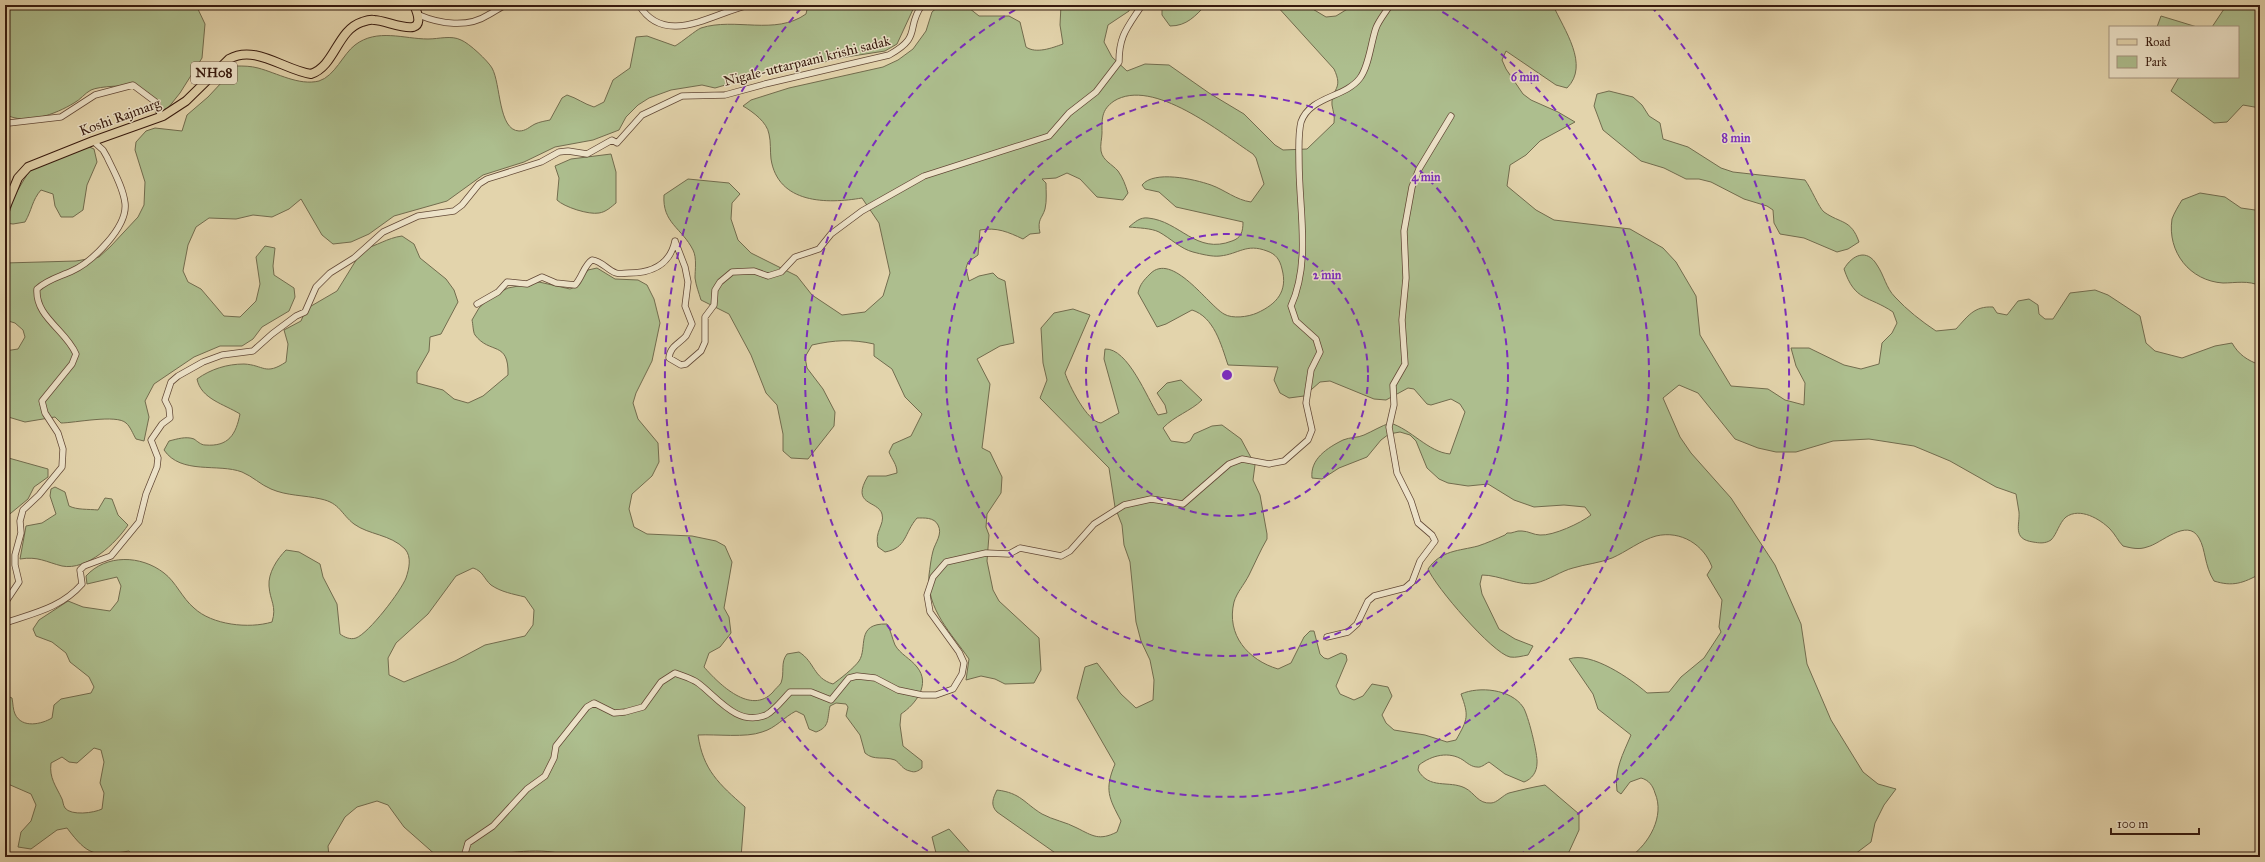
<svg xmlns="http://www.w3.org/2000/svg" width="2265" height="862" viewBox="0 0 2265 862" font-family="'IM FELL Great Primer',serif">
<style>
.green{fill:#adbe8e;stroke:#726c4e;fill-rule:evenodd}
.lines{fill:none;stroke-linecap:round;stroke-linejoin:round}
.street-casing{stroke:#624836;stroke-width:7}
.primary-casing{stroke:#371a0e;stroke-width:10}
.street{stroke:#ede3c9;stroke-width:5.5}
.primary{stroke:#e3d4ac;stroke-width:8}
.ring{fill:none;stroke:#7b2cbf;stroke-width:2;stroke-dasharray:7 5}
.labels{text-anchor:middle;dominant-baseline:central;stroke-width:3;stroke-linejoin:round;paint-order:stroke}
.shield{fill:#ede3c9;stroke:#6e5646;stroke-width:1}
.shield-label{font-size:13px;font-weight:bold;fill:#371a0e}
.street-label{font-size:14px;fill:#371a0e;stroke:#ede3c9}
.centre{fill:#7b2cbf;stroke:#ede3c9;stroke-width:2}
.ring-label{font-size:12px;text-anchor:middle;font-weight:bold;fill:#7b2cbf;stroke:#ede3c9;stroke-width:3;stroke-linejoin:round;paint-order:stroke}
</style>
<rect width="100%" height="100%" fill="#e3d4ac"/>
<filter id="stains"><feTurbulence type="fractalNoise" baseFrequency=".005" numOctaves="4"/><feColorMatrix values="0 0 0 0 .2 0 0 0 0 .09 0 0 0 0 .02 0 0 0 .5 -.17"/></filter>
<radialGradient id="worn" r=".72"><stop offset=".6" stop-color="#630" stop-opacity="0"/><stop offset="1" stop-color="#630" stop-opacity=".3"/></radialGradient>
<path class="green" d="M5,5h191l9,19 -3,34 -22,35 -12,15 -12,5 -6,-19c-4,-2 -9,-6 -13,-7 -9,-2 -38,-1 -46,3 -6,3 -11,10 -17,13 -18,11 -49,23 -69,11z
M808,5h107l-18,39 -12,7 -39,6 -62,14 -22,1 -16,7 -31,9 -13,-3 -31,5 -22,8 -11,7 -12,12 -7,13 -26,10 -38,7 -31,15 -41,13 -36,26 -53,15 -25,18 -18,8 -18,2 -11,-9 -21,-36 -12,10 -17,8 -19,-2 -17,4 -27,-1 -13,9 -8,18 -5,26 5,11 13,7 23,27 16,1 16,-16 4,-17 -4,-27 9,-11 10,2 -2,18 1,9 20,13 1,9 -6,14 -27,16 -9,12 -11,7h-22l-26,11 -40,27 -9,17 4,16 -5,24 -8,-2c-3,-5 -6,-13 -10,-16 -9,-9 -52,0 -65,0l-6,-6 -30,5 -20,-6v-65l13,-2 7,-12 -2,-7 -8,-7 -10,-3v-57l71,-2 23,-4 11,-10 28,-30 6,-12 1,-23 -10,-32 1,-8 10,-11 9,-3 27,3 5,-16 21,-18 29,-31c6,0 14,0 21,2 19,5 41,18 61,13 16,-5 24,-27 36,-36 22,-17 49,-6 73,-6 11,0 23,-4 33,1 8,3 27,21 31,28 9,16 6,62 27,63 7,0 10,-4 16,-7 4,-2 10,-3 15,-4l12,-22 5,-3c10,3 17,9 27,12l10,-5 9,-22 17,-12 6,-31 11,-1 28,10c7,-4 21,-16 26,-18 34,-11 74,8 105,-14z
M940,5l29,3 10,8h30l11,6 6,25c10,7 26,1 37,-3l-3,-19 1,-20h70l-2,6 -21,14 -4,17 8,15 15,14 18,-7 24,1 40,28 35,21 31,31 8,5 24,-1 27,-26c1,-7 -1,-12 -2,-18 -1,-17 12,-15 2,-36l-58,-64h30l20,12 10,-1 18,-11h199c11,25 37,60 14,83l-11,-3 -50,-34 -4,9 4,9 17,25 8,6 27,12 17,10 -35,19 -14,14 -16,10 -3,21 29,24 18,10 76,9 33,19 13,14 20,34 4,39 31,51 37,3 17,11 19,5 1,-22 -9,-17 -5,-18h18l35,17 17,4 18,-5 3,-21 10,-10 5,-10 -4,-11c-25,-17 -38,-10 -49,-43 8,-14 23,-21 33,-4 7,10 9,23 18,32 12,13 26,24 41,34l20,-2c12,-13 18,-23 37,-22l4,6 10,2 11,-14 11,-2 9,6 1,9 6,5h8l17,-26 25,-3 13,5 32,21 6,27 9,8 27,7 33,-12 17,-3c7,12 15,17 28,22v209c-17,9 -27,13 -46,7 -10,-16 -8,-31 -15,-43 -12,-21 -38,6 -52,9 -8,3 -16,1 -24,-1 -5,-5 -8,-12 -13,-17 -10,-10 -30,-22 -44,-12 -7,6 -9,17 -15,23 -6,4 -12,3 -18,2 -21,-3 -13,-17 -14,-30 -1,-6 -2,-12 -3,-18l-20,-7 -46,-26 -36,-15 -45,-7 -36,2 -37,11h-20l-18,-4 -23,-9 -37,-46 -19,-8 -16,13 17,39 11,16 40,45 44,67 26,59 6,40 24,56 32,52 15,12 18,5 -12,16 -9,18 -4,19 -20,15h-221c19,-13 35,-41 25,-64 -2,-7 -6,-13 -14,-15l-11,4 -9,12 -4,-3c-3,-21 6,-37 14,-56l-33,-26 -5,-15 -24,-35c22,-8 62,20 78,34l22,-1 12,-15 23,-19 17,-26 -2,-5 3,-27 -15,-25 5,-8c-8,-22 -31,-37 -56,-31 -15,4 -30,16 -44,22 -12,5 -26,6 -39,10 -12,3 -24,12 -37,15 -16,4 -36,-8 -54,-8l-2,9 2,10 17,35 16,10 18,7 -5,9c-6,1 -12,3 -18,2 -18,-4 -75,-71 -82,-88 13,-19 31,-18 50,-23 9,-3 18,-7 27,-11l2,-2c6,1 9,-3 15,-2 6,0 12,4 18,4 13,1 41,-12 51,-20l-6,-8 -21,-2 -30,2 -20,-7 -26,-16 -20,2 -20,-3 -9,-4 -12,-11 -11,-27 -6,-6 -10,-3 -11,2 -8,6 -14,17 -28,11 -17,11 -10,-1c-2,-19 15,-30 31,-38 7,-3 15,-2 21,-5 9,-4 17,-9 26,-12 21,6 38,29 60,31l15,-42 -5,-8 -9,-5 -20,6 -4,-1 -13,-15 -6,-1 -22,12 -12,-1 -44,-18 -10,1 -16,14 -15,2 -9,-5 -6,-13 4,-13 -50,-2c-7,-21 -14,-48 -36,-55l-26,14 -9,3 -19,-34c2,-9 6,-13 12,-19 22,-23 58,31 74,40 8,5 24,3 33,-1 20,-9 31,-22 25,-44 -2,-9 -6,-15 -15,-18 -21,-8 -28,3 -47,5 -8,1 -19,-2 -27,-4 -12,-3 -23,-14 -34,-20 -8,-4 -21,-4 -30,-5 6,-5 11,-10 19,-9 32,3 48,37 84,23 9,-3 11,-9 11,-19l-67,-15 -17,-15 -14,-3 -3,-4c12,-15 52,-6 69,0 14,5 25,15 40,17l13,-18 -8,-26 -3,-4c-32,-21 -100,-77 -139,-53 -13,9 -12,18 -12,32 0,5 -2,12 -1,18 2,10 11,13 17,20 5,7 7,13 10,22l-5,7 -26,-3 -17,-18 -13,-6 -11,5 -14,1 4,4c0,8 1,18 -1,26 -3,10 -8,10 -5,24l-10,1 -7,5c-15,-7 -26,-12 -43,-9l-2,25 -10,7 -2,6 3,13 10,-5 14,-3 5,5 7,3 9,62 -14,3 -23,13 13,25 -8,64 8,4 12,25 -1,16 -14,21 -1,13 3,8 -2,26 6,29 6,11 40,37 2,32 -7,13 -29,1 -10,-5 -14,-3 -15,4 3,-21c-17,-25 -43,-50 -40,-84 1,-7 2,-17 4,-24 2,-8 10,-17 5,-26 -4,-8 -14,-7 -21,-7 -13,15 -10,30 -32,34l-7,-5c-4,-16 7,-22 4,-33 -4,-14 -32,-8 -14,-38h18l11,-3c0,-9 -5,-13 -8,-21l4,-8 18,-8 11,-22 -17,-17 -13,-28 -18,-13v-12c-22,-5 -40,-4 -62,1l-7,12 2,11 16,21 12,23 -1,14 -26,33 -17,-1 -8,-7v-17l-6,-29 -11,-12 -15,-38 -22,-41 -28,-14c-2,-7 -5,-14 -6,-22 0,-8 2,-20 -2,-28 -11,-22 -31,-27 -29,-55l24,-16 41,4 11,11 -8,9 -1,16 7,21 13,13 46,23 15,19 30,20 23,-3 18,-16 7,-23 -11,-50 -17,-25c-35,6 -84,6 -91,-39 -1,-8 0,-17 -2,-25 -2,-12 -16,-22 -26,-28l8,-6 38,-12 94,-21 15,-7 15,-11 13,-18 6,-19z
M1162,5h44c-11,11 -19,21 -36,21l-8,-11z
M2205,5h55v103l-17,-3 -16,17 -13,1 -43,-32 8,-14h59v-50h-26l12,-18z
M2161,16l36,11h-40z
M1609,91l24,6 9,8 7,11 11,7 3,16 25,8 33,21 12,4 72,8c6,8 14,28 19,32 17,12 27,7 35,30l-11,7 -11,3 -33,-14 -24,-4 -6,-11 -1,-13 -6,-4 -23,-7 -33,-17 -12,-3h-13l-22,-11 -23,-7 -38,-31 -9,-24 3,-12z
M87,146l7,3 3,13 -10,23 -4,25 -10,7h-12l-6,-11 -2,-12 -12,-4c-9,10 -9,20 -16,32l-12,2 -8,-1v-6l5,-6 3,-13 18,-30z
M611,154l5,18v31c-5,4 -10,9 -17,10 -10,2 -35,-6 -42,-13l2,-22 -4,-12 16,-7z
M2200,193l25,4 16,11 14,2 5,-4v80c-11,-6 -25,-3 -37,-3 -33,-2 -56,-31 -51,-64 2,-6 7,-14 10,-19z
M402,236l12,8 6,14 26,21 8,11 4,12 -17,32 -11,3 -1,14 -12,21v11l26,7 11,9 14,4 15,-7 25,-21c1,-35 -18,-20 -33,-40 -2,-3 -2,-11 -3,-15l7,-12 13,-12 16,-8 31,-6 31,7 5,-2 13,-17 9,-2 18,11 23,1 9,5 7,14 6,24 -8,38 -16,32 -3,10 5,16 20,24 1,19 -7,14 -20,18 -3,15 5,18 13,7 45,2 24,5 9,5 7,16 -8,46 5,9 2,16 -11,14 -11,6 -5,14c15,17 47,49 69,25 2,-3 6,-6 8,-9 4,-11 -1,-20 6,-29l12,-2c16,10 14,26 34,32 7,-5 21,-16 26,-23 9,-13 -4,-38 28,-37 4,7 5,14 8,21 5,9 16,14 22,22 14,17 -1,37 -16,47l-1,11 3,21 19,15v7c-4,3 -7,5 -12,3 -7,-1 -10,-8 -15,-11 -11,-4 -21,1 -30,-7l-5,-18 -14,-19 2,-9 -2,-3 -10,-1 -6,3c-3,13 0,21 -14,26l-7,-3 -5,-14 -8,-4c-12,6 -20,17 -34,21 -16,6 -46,2 -64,3 5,35 21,49 47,72l-4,50h-169c-32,-12 -65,-3 -97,0 -12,1 -25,0 -37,0l-34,-30 -16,-22 -11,-4 -20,6 -12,10 -17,29 1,11h-196l-4,-6c-34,6 -41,5 -62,-23l-10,2 -26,19 -13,-2 3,-15 10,-11 5,-16 -5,-11 -23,-10 -3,-3v-86l7,3c1,5 1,12 3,16 7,15 27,10 37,4l2,-13 7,-6 30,-6 3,-6 -5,-10 -19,-15 -4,-9 -14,-11 -16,-6 -3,-7 6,-9 29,-19 15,6 27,4 8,-10 3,-15 -4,-9 -30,7 -1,-8c20,-22 55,-21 78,-3 12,9 18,25 30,35 18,17 55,21 78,14 5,-16 -2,-21 -3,-36 -1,-13 8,-27 17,-36l13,2 21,12 3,13 14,27 3,30c4,3 10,6 16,4 13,-5 45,-47 50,-60 3,-9 6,-21 -1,-29 -15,-15 -36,-14 -51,-25 -13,-10 -14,-21 -33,-25 -17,-4 -34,-3 -50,-10 -10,-4 -19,-13 -29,-17 -24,-9 -61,3 -78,-22l5,-9c8,-2 17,-5 25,-2 3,2 7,6 11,6 24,2 31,-11 35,-31 -16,-10 -39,-15 -43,-35 14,-10 30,-15 47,-15 20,1 21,12 42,-2l2,-18 -4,-14 17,-9 5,-12 31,-18 26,-42c14,-3 24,-11 39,-13zM473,568c10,3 11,11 18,17 10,7 22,9 34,12l9,13 -1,15 -8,11 -40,9 -30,16 -51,21 -15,-7 -1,-17 8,-15 32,-29 28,-38zM94,748l7,2 3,12 -4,21 4,10 -2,16c-8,4 -31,7 -37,-1 -2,-3 -2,-7 -3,-9 -6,-13 -13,-21 -11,-36l11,-6 7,5 8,1z
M1073,309l17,6 -25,58c4,12 22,49 36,50l18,-10 -15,-54 1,-10c23,-1 42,49 53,66l9,-2 -2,-8 -8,-12 10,-10 14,-3 21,20c-11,11 -28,16 -39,28l8,13 14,2 5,-2 4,-7 18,-8 10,-1 19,14 14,26 -2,15 7,15 7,39v5c-7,12 -12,24 -18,36 -5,10 -12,17 -15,27 -8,33 14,58 44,67l13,-6 13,-26 6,-6h4l6,23 4,4 4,1 13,-6 5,2 1,5 -11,26 4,8 14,6 9,-4 9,-12 16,3 4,9 -10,19 4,8 8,7 31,5 22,7 9,-2c12,-21 13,-24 5,-46 18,-8 50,-5 62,13 5,7 15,48 14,56 0,9 -5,16 -13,19l-19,-8 -16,-12c-4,2 -8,6 -12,5 -5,0 -10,-4 -14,-7 -14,-9 -31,-5 -44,5l-1,5c11,20 31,10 47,18 10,5 13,16 26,15 6,0 12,-8 18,-10 12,-3 24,-6 36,-8l34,29v16l-11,24 2,3h-509l-64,-45c-7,-7 -4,-14 0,-22 24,3 27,13 45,24 11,6 24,8 35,14 16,8 22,13 40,4l4,-11c-12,-23 -17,-31 -6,-57l-38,-66 8,-31 12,-4 24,31 15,14 17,-8 1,-20 -4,-20 -9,-19 -5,-19 -6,-60 -6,-17 -2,-20 -7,-18 -6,-39 -69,-70 7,-18 -4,-17 -2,-35 13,-15z
M5,457l43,12v8l-14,10 -6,12 -23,19z
M55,487l10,5 4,14c8,4 19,3 29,4l7,-12 7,1 6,16 10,10c-12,18 -41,46 -66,41 -16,-4 -24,-10 -42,-7l6,-33 16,-3 14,-9 -6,-18 1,-7z
M949,829l23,26 1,2h-36l-5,-20z"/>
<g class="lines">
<defs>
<path id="street" d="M639,5c26,43 74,8 110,0
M419,15c21,9 49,13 69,0 8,-4 10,-7 19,-10
M5,121l4,2 52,-6 34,-22 38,-10 24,18 4,14
M675,241l10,26 3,15 -3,24 7,18c-2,4 -4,8 -6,12 -7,8 -16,10 -17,22l12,7 5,-1 15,-13 4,-9v-25l9,-12 1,-15 5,-8 12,-10 22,-1 14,5 13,-4 14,-15 24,-8 12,-15 31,-23 62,-35 125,-40 20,-23 27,-21 23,-30c0,-26 8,-34 21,-54v-3
M477,304l21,-12 9,-10 20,2 15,-7 14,6 19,2c7,-7 9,-20 17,-25 10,1 15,10 24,13 3,1 9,0 13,0 22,0 41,-8 46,-32
M5,603l14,-21 -4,-17v-10l6,-22 -1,-12 3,-11 16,-15 23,-28 1,-18 -5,-16 -13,-20 -3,-12 30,-37 4,-10c-10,-24 -41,-37 -39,-65 11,-10 22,-12 35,-18 20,-9 56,-44 53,-68 -2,-16 -11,-31 -18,-46l-4,-7 -10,-9
M5,623c29,-10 56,-15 77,-39l-2,-14 4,-4 27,-10 28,-34 7,-28 11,-27 1,-9 -7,-18 11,-16 8,-6 -1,-10 -4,-8 6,-18 7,-6 25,-14 19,-7 31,-4 19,-17 24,-18 9,-4 11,-25 14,-14 24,-15 29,-26 35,-16 36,-5 8,-6 17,-21 8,-5 54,-17 18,-10 9,-1 19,3 25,-14 5,3 25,-28 40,-19 43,-1 40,-11 124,-29c34,-19 16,-26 33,-50
M1327,637l21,-5 9,-8 11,-23 6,-5 31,-8 7,-6 8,-21 15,-20 -3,-6 -14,-12 -7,-22 -14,-28 -8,-46 5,-22 -1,-20 12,-21 -3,-44 4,-42 -2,-47 8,-44 7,-18 32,-53
M464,857l4,-14 25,-17 34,-37 18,-13 9,-18 2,-12 31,-39 7,-4 20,10 11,-1 18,-5 18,-25 14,-9c7,3 16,5 23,10 19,14 39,44 68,32 9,-5 17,-16 24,-23h21l20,8 18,-22 8,-2 18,2 23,12 24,5h14l17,-6 9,-15 2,-11 -5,-11 -29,-40 -3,-17 6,-18 13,-15 40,-9 23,1 11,-6 41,8 9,-5 24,-27 30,-19 27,-6 32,5 46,-40 13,-5 27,5 15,-3 24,-21 4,-10 -6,-27 5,-33 9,-18 -4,-13 -20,-18 -5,-15c20,-44 8,-97 8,-144 0,-13 -1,-28 2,-40 9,-26 44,-24 59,-44 9,-12 11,-36 16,-50 3,-8 10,-16 14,-23"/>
<path id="primary" d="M5,209l13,-31 10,-11 65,-26 70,-25 23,-15 43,-42c26,-15 55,11 82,15 24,-8 26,-44 51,-52 3,-1 8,-3 12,-2 15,0 58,24 40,-15"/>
</defs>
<use href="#street" class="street-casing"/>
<use href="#primary" class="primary-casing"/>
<use href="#street" class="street"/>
<use href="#primary" class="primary"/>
</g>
<g class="ring">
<circle cx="1227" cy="375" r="141"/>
<circle cx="1227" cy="375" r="281"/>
<path d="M1432 6A422 422 0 1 1 1022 6"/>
<path d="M938 857A562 562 0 0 1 803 6M1651 6A562 562 0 0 1 1516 857"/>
</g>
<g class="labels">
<rect class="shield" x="191" y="62" width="46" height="22" rx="3"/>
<g class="shield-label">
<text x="214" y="73">NH08</text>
</g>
<g class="street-label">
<text transform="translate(807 61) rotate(-14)">Nigale-uttarpaani krishi sadak</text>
<text transform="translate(120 117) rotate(-20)">Koshi Rajmarg</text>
</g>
</g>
<circle cx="1227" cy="375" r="6" class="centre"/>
<g class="ring-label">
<text x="1525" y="81">6 min</text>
<text x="1736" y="142">8 min</text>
<text x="1426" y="181">4 min</text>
<text x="1327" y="279">2 min</text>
</g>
<rect width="2265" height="862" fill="none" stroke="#e3d4ac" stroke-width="20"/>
<rect x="6" y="6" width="2253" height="850" fill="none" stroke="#371a0e" stroke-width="2"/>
<rect x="10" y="10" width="2245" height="842" fill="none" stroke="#371a0e"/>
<rect x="2109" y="26" width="130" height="52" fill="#ede3c9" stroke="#a4937e"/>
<rect x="2117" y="39" width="20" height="6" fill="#e3d4ac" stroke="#a4937e"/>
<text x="2145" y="46" font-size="12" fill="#371a0e">Road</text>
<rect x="2117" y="56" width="20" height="12" fill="#adbe8e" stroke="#a4937e"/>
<text x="2145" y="66" font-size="12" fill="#371a0e">Park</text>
<path d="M2111 828v6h88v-6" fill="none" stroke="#371a0e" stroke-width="2"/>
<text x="2117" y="828" font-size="12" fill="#371a0e" stroke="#ede3c9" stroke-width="3" paint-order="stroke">100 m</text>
<rect width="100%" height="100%" filter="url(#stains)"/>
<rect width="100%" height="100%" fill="url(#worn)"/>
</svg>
